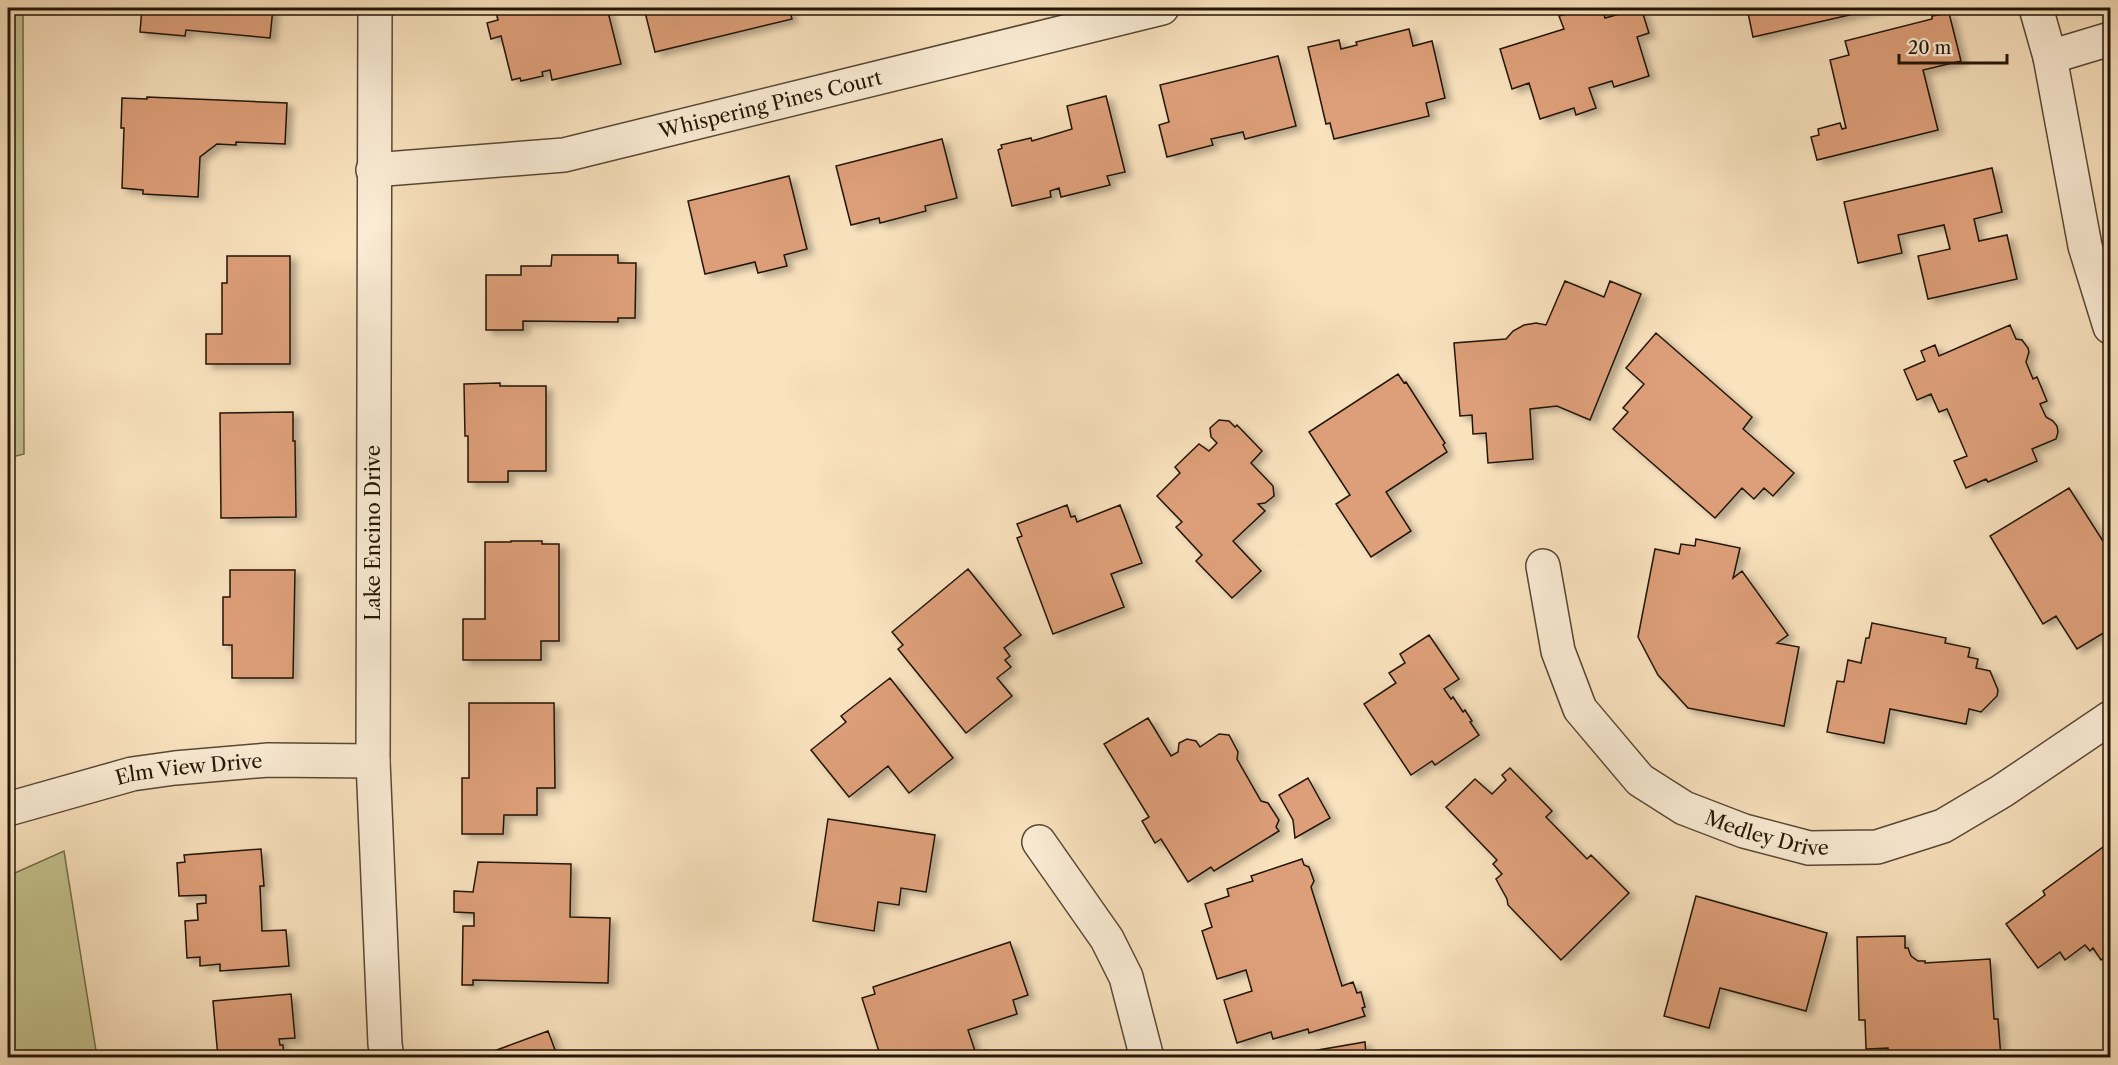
<svg xmlns="http://www.w3.org/2000/svg" width="2118" height="1065" viewBox="0 0 2118 1065" font-family="'Libre Caslon Text',serif">
<style>
.green{fill:#c3c28e;stroke:#726c4a;stroke-width:1.5}
.building{fill:#dd9f79;stroke:#221507;stroke-width:1.5;filter:url(#shadow)}
.lines{fill:none;stroke-linecap:round;stroke-linejoin:round}
.minor-casing{stroke:#584835;stroke-width:36}
.minor{stroke:#fbecd5;stroke-width:33}
.labels{text-anchor:middle;dominant-baseline:central;stroke-width:4.5;stroke-linejoin:round;paint-order:stroke}
.street-label{font-size:20px;fill:#221507;stroke:#fbecd5}
</style>
<defs>
<filter id="shadow"><feDropShadow dx="6" dy="4" stdDeviation="3" flood-color="#0004"/></filter>
</defs>
<rect width="100%" height="100%" fill="#f9e2be"/>
<filter id="stains"><feTurbulence type="fractalNoise" baseFrequency=".00333" numOctaves="4"/><feColorMatrix values="0 0 0 0 .2 0 0 0 0 .09 0 0 0 0 .02 0 0 0 .5 -.17"/></filter>
<radialGradient id="worn" r=".72"><stop offset=".6" stop-color="#630" stop-opacity="0"/><stop offset="1" stop-color="#630" stop-opacity=".3"/></radialGradient>
<path class="green" d="M8,8h15l1,446 -16,4z
M64,851l33,206h-89v-181z"/>
<path class="building" d="M142,8h131l-3,30 -84,-8 -1,6 -45,-4z
M495,8h112l14,56 -69,16 -2,-10 -8,2 1,4 -22,5 -1,-3 -8,2 -11,-44 -10,3 -4,-16 11,-3z
M644,8h145l3,11 -137,33z
M1587,8h15l3,10 36,-10 8,25 -12,4 12,39 -35,11 -2,-6 -23,7 7,20 -20,7 -2,-7 -34,11 -11,-36 -17,6 -12,-40 64,-20 -5,-13z
M1747,8h133l-127,29z
M1949,13l12,48 -38,9 15,60 -121,30 -6,-23 8,-2 -1,-6 22,-6 2,6 4,-1 -16,-68 19,-5 -4,-14 87,-22v-3z
M1409,29l4,17 19,-5 13,57 -19,5 3,13 -95,23 -4,-16 -4,1 -18,-77 31,-7 2,9 16,-4 -1,-3z
M1278,56l18,70 -51,13 -2,-7 -32,7 2,6 -46,12 -8,-32 10,-3 -9,-37z
M1106,96l19,76 -18,4 3,9 -49,12 -2,-9 -9,3 1,6 -39,9 -14,-56 4,-2 -1,-3 30,-7 1,3 40,-12 -5,-23z
M147,97l140,6 -2,41 -49,-2v3l-19,-1 -17,13 -2,40 -55,-3v-4l-21,-2 2,-60h-3l1,-30 25,1z
M942,139l15,59 -32,8 1,5 -46,12 -1,-5 -28,7 -15,-59z
M1992,168l10,44 -28,7 5,22 28,-6 10,44 -89,20 -10,-43 32,-7 -6,-24 -46,10 4,18 -44,10 -14,-61z
M789,176l18,73 -23,6 3,11 -29,7 -3,-11 -50,12 -17,-73z
M552,255h66v8h18l-1,55h-17v4l-95,-1v9h-37v-55h35v-9h30z
M227,256h63v108h-84v-30h16v-51h5z
M1565,281l39,16 6,-16 31,13 -51,126 -33,-14 -27,3 3,50 -45,4 -2,-30 -13,1 -1,-19 -12,1 -6,-73 52,-4 7,-8 11,-6 12,-2 10,2z
M2010,325l6,14 6,1 6,8 1,4 -3,10 7,17 4,-2 10,24 -7,3 6,13 7,4 4,5 1,6 -2,7 -24,10 5,12 -49,21 -2,-3 -20,9 -12,-27 13,-5 -20,-47 -8,3 -8,-18 -14,6 -13,-30 21,-9 -4,-10 14,-6 4,11z
M1656,333l96,84 -9,12 51,44 -21,23 -9,-8 -10,11 -12,-11 -27,30 -102,-89 15,-17 -5,-4 21,-24 -18,-16z
M1398,374l6,9 2,-1 39,61 -2,2 4,7 -61,40 25,39 -40,26 -35,-53 14,-9 -41,-63z
M500,383v3h46v85h-38v11h-40v-46h-3l-1,-52z
M293,412v29h2l1,76 -75,1 -1,-105z
M1219,420l10,1 6,6 2,-2 25,26 -11,12 22,23 1,10 -9,7 -7,1 7,7 -32,30 28,30 -29,27 -36,-37 6,-6 -26,-28 6,-5 -25,-26 23,-23 -5,-6 24,-23 10,7 8,-8 -6,-6 -1,-9z
M2069,488l41,64v77l-33,20 -21,-33 -13,8 -53,-88z
M1067,505l4,12 4,-1 2,6 43,-17 22,58 -31,11 13,33 -71,27 -36,-96 5,-2 -5,-12z
M1696,539l44,9 -7,30 9,-7 46,64 -11,8 22,4 -15,79 -96,-18 -30,-33 -20,-38 17,-88 24,5 2,-10 14,2z
M511,541h31v3h17v97h-18v19h-78v-41h22v-77h26z
M968,569l53,66 -17,13 6,8 -5,4 6,7 -14,11 15,18 -46,37 -68,-84 5,-4 -11,-13z
M230,570h65l-2,108h-61v-33h-9v-48h7z
M1872,623l74,15 -1,5 25,5 -2,9 10,2 -2,9 14,3 8,19 -1,6 -16,16 -12,-3 -3,15 -76,-15 -6,34 -57,-11 10,-51 7,1 4,-22 13,3 5,-25h3z
M1429,635l30,44 -15,10 7,10 2,-2 10,15 2,-2 7,11 -2,1 9,13 -44,30 -3,-4 -21,14 -47,-71 32,-21 -7,-10 16,-10 -5,-9z
M890,678l63,80 -44,35 -21,-27 -39,31 -38,-47 35,-28 -5,-6z
M469,703h85l1,85h-18v27h-33l-1,19h-41v-56h7z
M1148,718l23,38 7,-4 1,-9 8,-4 9,2 4,6 19,-13 10,1 9,17 -1,7 24,42 7,2 11,17 -3,7 3,4 -65,40 -3,-4 -23,15 -27,-43 -6,4 -13,-22 7,-4 -45,-73z
M1510,768l42,43 -6,6 41,42 4,-4 38,38 -68,67 -53,-55 -1,-6 -11,-20 6,-5 -9,-10 4,-4 -51,-53 29,-28 17,15 14,-14 -4,-5z
M1308,778l22,40 -35,20 -2,-18 -14,-25z
M828,819l107,16 -9,57 -25,-4 -2,17 -21,-3 -4,29 -61,-10z
M2110,842v111l-9,7 -8,-12 -3,3 -5,-6 -20,15 -5,-8 -22,16 -32,-44 39,-29 -2,-4z
M261,849l3,37h-4l2,45 24,-1 3,36 -69,5v-7l-20,2v-9l-13,1 -2,-37 13,-1 -1,-16 9,-1v-8l-27,1 -2,-33 8,-1 -1,-7z
M1302,859l2,6 5,2 5,14 -3,6 31,99 11,-4 4,11 4,-1 4,15 -3,1 3,8 -56,17 -1,-4 -35,10 -2,-7 -34,11 -13,-43 28,-9 -6,-21 -29,9 -15,-48 10,-4 -7,-23 24,-8 -2,-7 26,-8 -2,-5z
M478,862l93,2 -1,53 40,1 -2,65 -135,-3v5h-11l1,-59h11v-13l-20,-1v-21l19,1z
M1696,896l131,37 -21,78 -86,-23 -11,40 -45,-12z
M1905,936v12h3l3,8 7,5h7v2l65,-4 4,60h4l3,39h-113v-10l-22,1 -1,-29h-6l-2,-83z
M1010,942l18,53 -15,5 4,14 -49,16 8,24 10,-4 3,8h-108l-19,-60 13,-4 -2,-7z
M291,994l4,44 -16,1 1,6h3l1,13h-66l-5,-57z
M548,1031l10,27 -80,-1z
M1365,1042l1,14 33,-5 1,7h-129z"/>
<g class="lines">
<defs>
<g id="minor">
<path d="M375,8l-2,753 12,283 2,14"/>
<path d="M2036,8l14,49 35,189 25,81"/>
<path d="M2050,57l60,-18"/>
<path id="s1" d="M373,170l191,-15 598,-147"/>
<path id="s2" d="M1543,566l15,85 22,58 60,71 44,28 60,23 65,17 68,-1 66,-21 59,-35 108,-73"/>
<path id="s3" d="M8,809l124,-35 43,-6 93,-8 105,1"/>
<path d="M1039,842l68,97 19,38 21,81"/>
</g>
</defs>
<use href="#minor" class="minor-casing"/>
<use href="#minor" class="minor"/>
</g>
<g class="labels">
<g class="street-label">
<text stroke="none"><textPath href="#s1" startOffset="404">Whispering Pines Court</textPath></text>
<text transform="translate(373 533) rotate(-90)">Lake Encino Drive</text>
<text stroke="none"><textPath href="#s3" startOffset="186">Elm View Drive</textPath></text>
<text stroke="none"><textPath href="#s2" startOffset="381">Medley Drive</textPath></text>
</g>
</g>
<rect width="2118" height="1065" fill="none" stroke="#f9e2be" stroke-width="30"/>
<rect x="9" y="9" width="2100" height="1047" fill="none" stroke="#221507" stroke-width="3"/>
<rect x="15" y="15" width="2088" height="1035" fill="none" stroke="#221507" stroke-width="1.5"/>
<path d="M1899 54v9h108v-9" fill="none" stroke="#221507" stroke-width="3"/>
<text x="1908" y="54" font-size="18" fill="#221507" stroke="#fbecd5" stroke-width="4.5" paint-order="stroke">20 m</text>
<rect width="100%" height="100%" filter="url(#stains)"/>
<rect width="100%" height="100%" fill="url(#worn)"/>
</svg>
